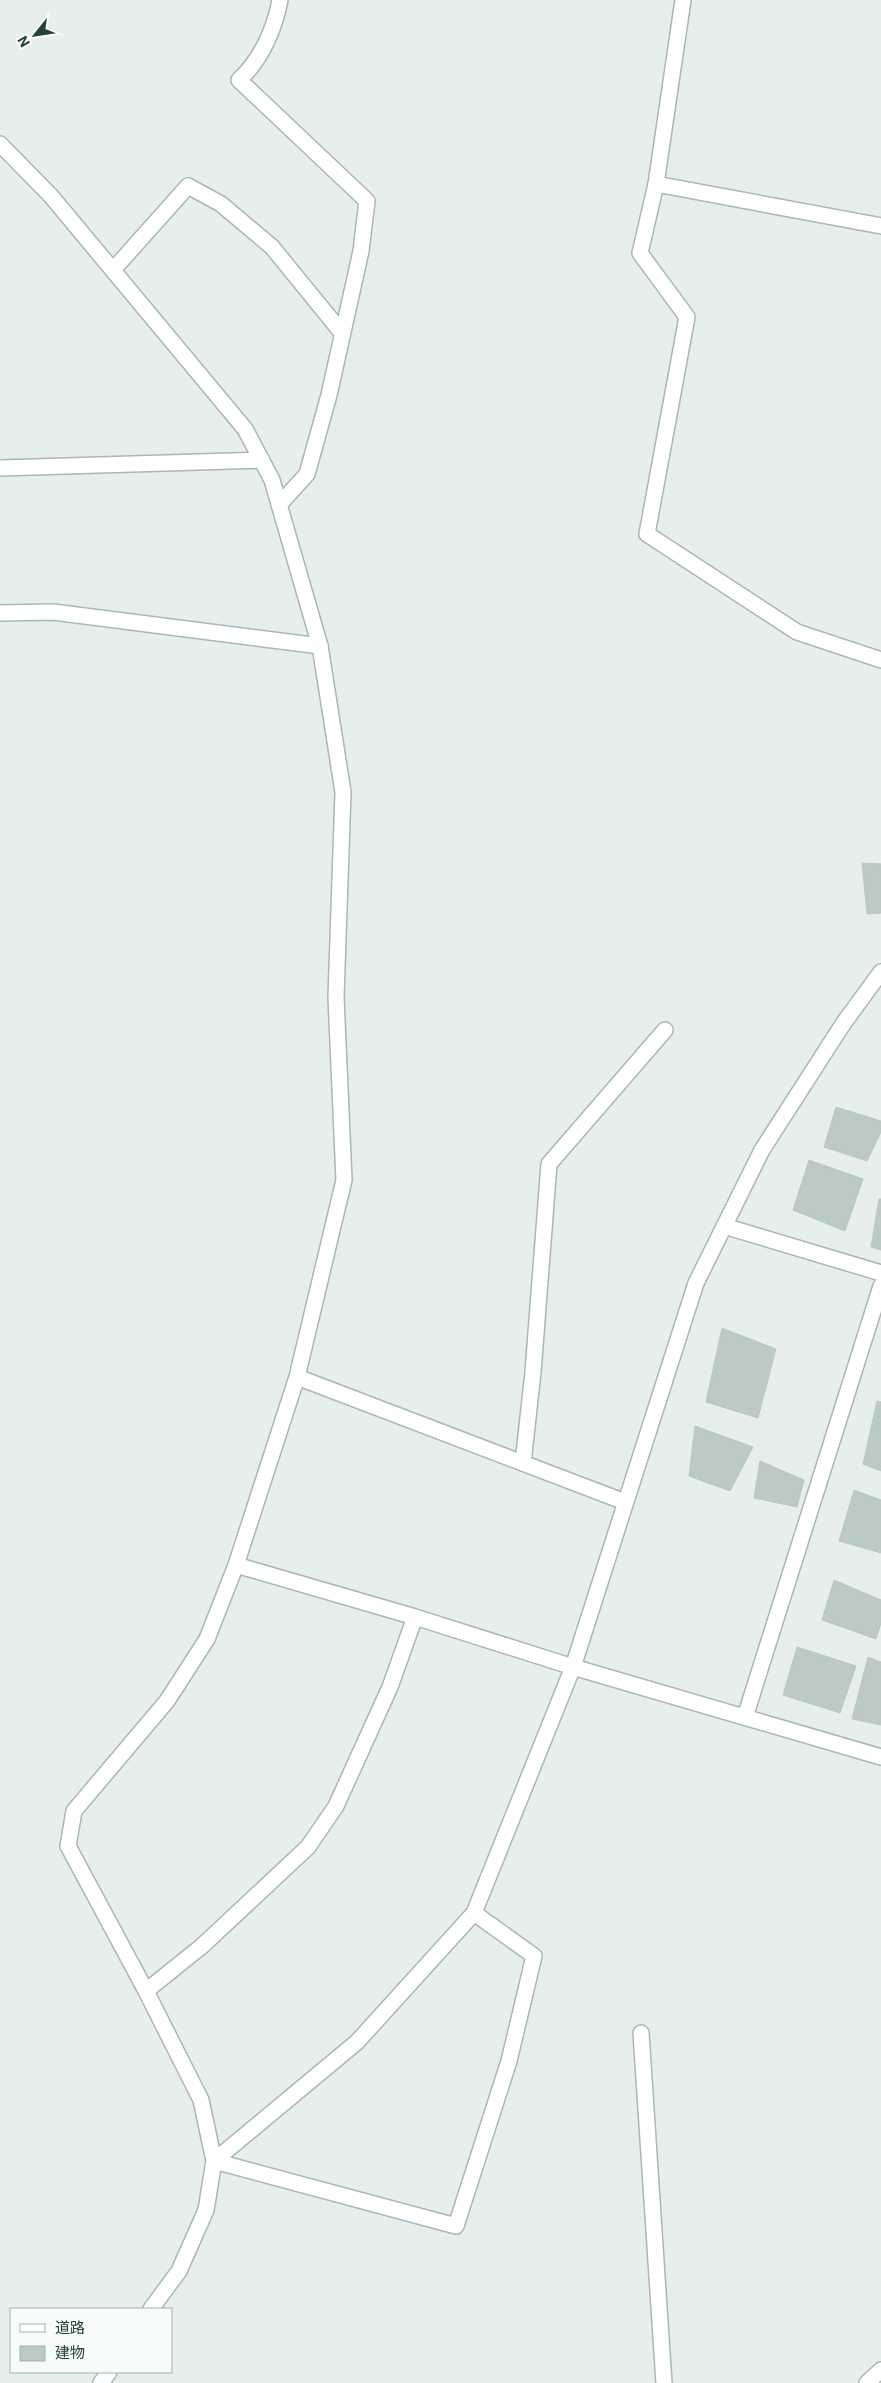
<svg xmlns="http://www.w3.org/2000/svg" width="881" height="2383" viewBox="0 0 881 2383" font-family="Roboto,'Noto Sans JP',sans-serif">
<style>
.building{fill:#bbcac4;stroke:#b8c9c2}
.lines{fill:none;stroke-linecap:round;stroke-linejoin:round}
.lane-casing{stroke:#a8b8b2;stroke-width:18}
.street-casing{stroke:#a8b8b2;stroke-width:18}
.secondary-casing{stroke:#a4bbb3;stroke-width:18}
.lane{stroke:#fff;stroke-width:15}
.street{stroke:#fff;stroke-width:15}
.secondary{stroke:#fff;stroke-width:15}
</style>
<rect width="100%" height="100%" fill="#e6efeb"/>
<path class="building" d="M862,863l19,1v49l-14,1z
M836,1107l45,14v11l-14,29 -43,-14z
M809,1160l54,19 -18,52 -52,-21z
M879,1199h2v51l-10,-3z
M722,1328l54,21 -18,69 -52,-16z
M877,1401l4,1v69l-18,-7z
M695,1426l58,21 -23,44 -41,-15z
M760,1461l44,19 -7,27 -43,-9z
M854,1490l27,10v53l-42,-12z
M834,1580l47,20v23l-5,16 -54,-19z
M797,1647l59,19 -16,47 -57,-18z
M868,1657l13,5v63l-29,-6z"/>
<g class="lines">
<defs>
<path id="lane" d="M656,184l27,-184
M113,270l75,-84 33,18 51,43 70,86"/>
<path id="street" d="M0,144l51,52 194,233 27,51 48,166 23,146 -7,205 8,183 -47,197 -61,188 -29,74 -40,62 -93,110 -6,35 78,145 55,109 13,61 -8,49 -27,61 -28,38
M881,226l-225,-42 -16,69 47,64 -40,217 150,98 84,28
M0,468l262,-8
M279,505l28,-31 22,-79 32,-144 6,-50 -128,-121c22,-20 36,-52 41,-80
M881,972l-38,52 -81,126 -66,133 -123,384 308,90
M724,1226l157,47
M297,1377l328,125
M523,1463l10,-91 16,-208 116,-134
M745,1717l136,-431
M146,1991l56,-45 106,-99 28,-41 54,-119 25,-70
M641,2033l23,350
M214,2161l143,-119 117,-129 99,-246 -158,-50 -179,-52
M214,2161l242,65 53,-165 25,-105 -60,-43
M101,2383l8,-11
M867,2383l14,-13"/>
<path id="secondary" d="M0,613l53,-1 267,34"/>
</defs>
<use href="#lane" class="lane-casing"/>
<use href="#street" class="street-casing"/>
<use href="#secondary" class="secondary-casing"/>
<use href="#lane" class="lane"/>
<use href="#street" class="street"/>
<use href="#secondary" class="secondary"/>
</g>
<rect x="10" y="2308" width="162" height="65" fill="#f7fbf9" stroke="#a3b1ad"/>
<rect x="20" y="2324" width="25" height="8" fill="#ffffff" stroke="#a3b1ad"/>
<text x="55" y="2333" font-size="15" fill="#24423a">道路</text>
<rect x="20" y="2346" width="25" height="15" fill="#bbcac4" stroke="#a3b1ad"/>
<text x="55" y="2358" font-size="15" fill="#24423a">建物</text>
<g transform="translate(35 35) rotate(240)" stroke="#f7fbf9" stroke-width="4" paint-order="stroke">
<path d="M0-4L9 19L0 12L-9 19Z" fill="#24423a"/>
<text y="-8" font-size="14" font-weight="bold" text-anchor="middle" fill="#24423a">N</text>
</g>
</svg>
